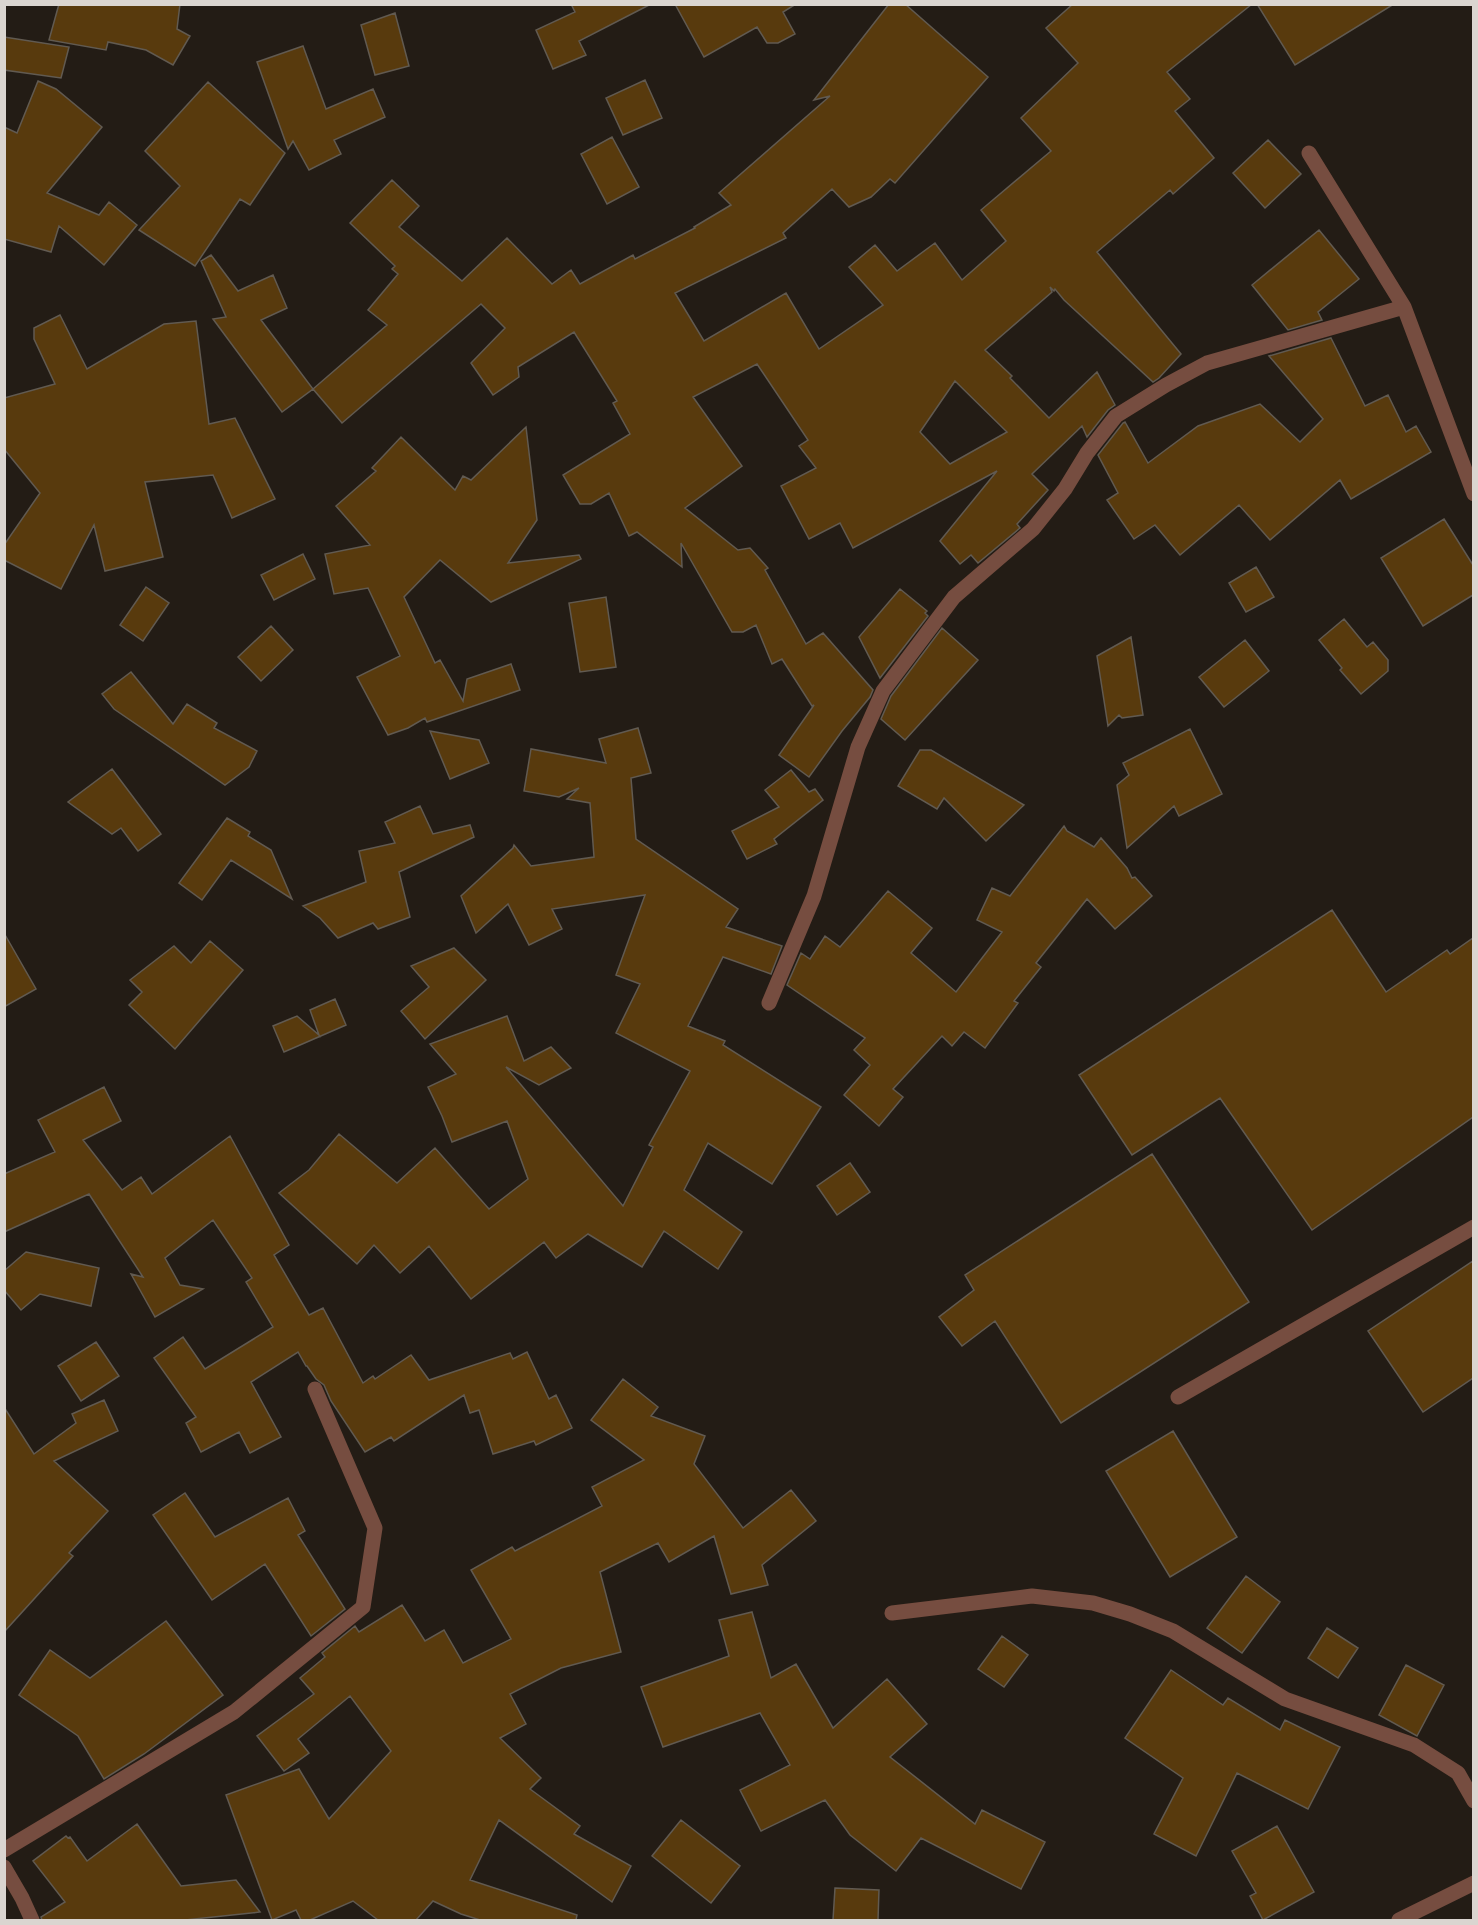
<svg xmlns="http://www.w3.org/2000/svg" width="1478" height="1925" viewBox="0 0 1478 1925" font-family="'Public Sans',sans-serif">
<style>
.building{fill:#583a0d;stroke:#615a51;stroke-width:1.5;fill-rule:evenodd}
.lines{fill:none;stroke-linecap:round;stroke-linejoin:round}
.minor{stroke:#764d40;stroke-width:15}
</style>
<rect width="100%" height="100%" fill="#231c15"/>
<path class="building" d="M59,4h121l-3,25 13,7 -17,29 -27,-15 -38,-8 -2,8 -57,-10z
M571,4h80l-72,37 7,14 -33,14 -17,-39 39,-18z
M675,4h121l-13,8 12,22 -17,9h-11l-10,-16 -53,30z
M889,4h16l83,73 -93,106 -5,-4 -19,18 -22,10 -17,-18 -49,44 3,5 -111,55 29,48 82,-48 33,56 64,-44 -34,-38 26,-22 22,26 38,-28 27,37 44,-39 -25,-31 70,-59 -30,-33 57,-55 -32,-35 27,-24h179l-85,68 23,27 -15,12 39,47 -41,36 -3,-4 -73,62 84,102 -22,24 -6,4 -89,-82 -9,-11 -1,2 -4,-4 2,5 -67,58 27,26 -2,2 39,40 48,-46 18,33 -7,5 -21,27 -5,-11 -50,48 16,16 -31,34 3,4 -42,35 -7,-8 -11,9 -20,-23 57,-70 -144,77 -13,-25 -31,16 -28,-53 35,-18 -17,-22 9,-6 -51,-76 -64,33 49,69 -57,42 53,42 12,-2 18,20 -3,2 41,74 17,-11 50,57 -3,7 -28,34 -33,46 -30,-22 35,-50 -2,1 -30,-47 -10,5 -16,-39 -13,7h-11l-51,-89 1,24 -45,-35 -8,4 -20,-43 -18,11h-11l-17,-29 67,-41 -17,-31 4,-2 -43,-69 -56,35 1,10 -26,18 -22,-32 34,-35 -24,-24 -139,119 -29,-34 74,-64 -19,-15 30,-36 -6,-5 3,-3 -45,-43 42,-43 27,26 -20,21 63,54 45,-43 45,46 19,-14 9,14 53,-29 2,4 60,-31 -1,-1 37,-22 -12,-12 111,-97 -16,4zM955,381l52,51 -57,32 -30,-32z
M1257,4h137l-99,61z
M395,13l14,53 -34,9 -14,-50z
M4,37l65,10 -8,31 -57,-8z
M303,46l23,63 47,-20 12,28 -51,23 7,14 -32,16 -16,-29 -5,8 -31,-87z
M645,80l17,38 -39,17 -17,-37z
M38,81l18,8 46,38 -55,66 52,22 10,-13 28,23 -33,40 -45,-39 -8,26 -47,-13v-112l13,6z
M208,82l77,71 -35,52 -10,-6 -45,67 -56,-36 41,-44 -35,-35z
M612,137l27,50 -32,17 -26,-50z
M1268,140l33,34 -36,34 -32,-35z
M1319,230l40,49 -41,33 4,8 -34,10 -36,-45z
M211,255l27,36 35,-16 14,33 -26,12 52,69 -31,23 -69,-93 13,-2 -25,-56z
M60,315l27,54 77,-45 32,-3 13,103 26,-6 40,81 -43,19 -19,-43 -68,7 18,75 -58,14 -11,-46 -33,64 -57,-29v-15l36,-52 -36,-44v-51l51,-14 -21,-45v-11z
M1331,338l34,68 23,-11 18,37 10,-6 15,26 -80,47 -11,-19 -70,60 -31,-35 -59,50 -25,-30 -21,14 -27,-39 11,-7 -20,-38 25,-32 2,-1 23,41 50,-37 62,-22 40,38 23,-23 -54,-63z
M526,427l11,93 -29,43 71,-8 2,4 -90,43 -51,-42 -36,37 31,66 5,-3 23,41 4,-22 44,-15 9,26 -93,32 -2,-4 -17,10 -20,7 -31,-58 43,-21 -32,-68 -34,6 -9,-40 45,-9 -34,-39 40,-35 -4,-3 29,-31 54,53 8,-14 8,4z
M1444,519l29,46v30l-50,31 -42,-68z
M303,554l12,25 -41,21 -13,-25z
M1256,567l18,30 -28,15 -17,-29z
M146,587l23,16 -26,38 -23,-16z
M900,589l27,22 -2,2 3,3 -48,62 -21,-41z
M606,597l10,70 -36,5 -11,-69z
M1344,619l23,28 6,-5 15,18v11l-27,23 -21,-24 2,-2 -23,-28z
M271,626l22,24 -32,31 -23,-24z
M942,628l36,32 -73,80 -24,-21 10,-23z
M1131,637l12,78 -21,3 -3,-3 -11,11 -11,-70z
M1245,640l24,31 -45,36 -25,-30z
M131,672l42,52 14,-20 30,19 -3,5 43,23 -8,16 -24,18 -111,-76 -12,-15z
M638,728l13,45 -20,5 5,61 102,70 -12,18 56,19 -11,28 -48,-17 -35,69 37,15 -2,4 98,62 -49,77 -64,-41 -24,47 58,42 -24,37 -54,-38 -22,36 -54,-33 -32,24 -12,-16 -73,57 -42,-53 -29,27 -26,-28 -17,19 -78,-71 30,-23 30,-36 58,49 38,-35 54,61 39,-30 -21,-58 -55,21 -10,-26 -14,-29 28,-13 -26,-30 77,-28 17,45 27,-14 20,21 -32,17 -33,-18 117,139 30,-59 -4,-2 41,-74 -74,-38 24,-49 -24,-9 29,-80 -93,14 10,20 -33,16 -21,-41 -32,29 -15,-37 52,-48 1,-3 17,21 63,-9 -4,-54 -23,-4 12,-11 -20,9 -35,-6 7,-42 75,14 -7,-24z
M1190,729l32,65 -43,22 -5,-10 -47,42 -10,-63 12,-10 -6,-12z
M430,731l49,9 10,23 -39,16z
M920,750h11l93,55 -38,36 -42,-43 -7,11 -39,-23z
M112,769l49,65 -23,17 -17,-23 -9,6 -44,-32z
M791,770l18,22 6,-3 8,11 -49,39 3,5 -30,15 -15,-28 47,-24 -14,-17z
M420,806l13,28 37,-9 4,12 -75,35 11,45 -32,12 -5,-6 -35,15 -18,-20 -17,-12 63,-24 -7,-31 36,-8 -10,-21z
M227,818l23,14 -2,4 23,14 21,49 -61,-39 -29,40 -23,-17z
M1064,826l3,5 27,16 7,-9 26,30 5,10 3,-1 17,19 -37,33 -28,-30 -51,64 5,4 -27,34 4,2 -33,45 -21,-16 -12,14 -10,-10 -49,53 10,8 -24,29 -35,-31 26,-30 -16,-15 11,-12 -78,-53 14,-32 9,6 15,-23 15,11 48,-56 44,37 -21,25 45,39 46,-60 -25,-12 15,-32 18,8z
M1332,910l54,82 61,-42 3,4 23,-16v179l-161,113 -92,-132 -88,57 -53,-80z
M4,933l32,56 -32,18z
M210,941l33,29 -68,79 -46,-44 13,-13 -12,-12 44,-34 17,17z
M454,948l32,32 -61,59 -24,-28 28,-24 -18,-21z
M335,999l11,26 -62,27 -11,-26 24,-10 22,19 -9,-25z
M104,1087l17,34 -38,19 39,50 19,-13 11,17 78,-58 59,109 -15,10 35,60 14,-7 40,75 10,-7 2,3 36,-24 18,25 81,-27 3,6 14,-7 22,47 7,-4 16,33 -36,17 -2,-4 -41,13 -14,-44 -9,3 -6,-18 -70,46 -3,-4 -26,15 -34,-51 -7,-16 -8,-6 -9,-13h-1l-8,-14 -47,30 30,55 -31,16 -11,-21 -38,20 -15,-29 10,-6 -42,-59 29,-21 22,32 68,-42 -27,-45 6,-4 -39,-58 -48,38 15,27 23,4 -48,28 -24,-43 12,3 -54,-83 -85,38v-58l51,-22 -17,-32z
M1152,1154l97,148 -188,121 -66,-102 -33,25 -23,-29 35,-27 -9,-15z
M850,1163l20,29 -33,23 -20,-29z
M26,1252l73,16 -8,38 -51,-12 -19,16 -17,-20v-19z
M1473,1261v117l-50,34 -55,-81z
M96,1342l23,34 -38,25 -23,-35z
M623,1379l35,28 -7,9 54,20 -11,28 49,64 48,-38 25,31 -54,44 6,20 -37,9 -17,-58 -45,26 -11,-19 -58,29 21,80 -60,16 -51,26 16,30 -26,14 41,40 -11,11 50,37 -6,8 57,32 -19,36 -113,-82 -29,60 107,35 -1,5h-96l-19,-6 -28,-13 -17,19h-38l-25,-19 -43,19h-9l-5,-10 -24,10 -46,-125 73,-26 30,50 62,-68 -41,-55 -52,43 11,14 -25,18 -27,-35 57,-42 -14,-16 25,-21 -3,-4 33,-27 4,6 43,-27 23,36 19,-11 19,33 48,-24 -40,-69 41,-23 3,4 87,-45 -10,-19 52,-27 -53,-40z
M104,1400l14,31 -64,30 54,50 -39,42 4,3 -69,76v-225l30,47 42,-31 -4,-9z
M1173,1431l64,106 -67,40 -64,-106z
M185,1493l30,44 73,-39 17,33 -7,4 47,74 -34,27 -46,-72 -53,36 -59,-85z
M1246,1576l34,26 -38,51 -35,-25z
M752,1612l19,66 25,-14 37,64 54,-49 40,45 -37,33 85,67 7,-14 63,32 -24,47 -100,-51 -25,33 -46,-36 -25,-35 -64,31 -21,-41 50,-25 -30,-52 -97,34 -22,-60 88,-31 -10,-36z
M166,1621l57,74 -79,59 -40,25 -26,-43 -59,-41 31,-45 40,28z
M1327,1628l31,20 -20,30 -30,-20z
M1002,1636l26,19 -24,32 -26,-18z
M1406,1665l38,20 -27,51 -38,-21z
M1171,1670l52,35 5,-7 52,32 5,-10 55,27 -32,62 -71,-36 -41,83 -42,-22 29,-56 -58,-40z
M681,1820l59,46 -29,37 -59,-47z
M137,1824l44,62 55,-6 24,32 -75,8h-143l-1,-3 24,-15 -32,-41 33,-25 2,2 2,-1 17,24z
M1277,1826l37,66 -51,28 -13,-24 6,-3 -24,-42z
M835,1888l44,2 -1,30h-45z"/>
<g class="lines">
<path class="minor" d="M1309,153l95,154 70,187
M769,1003l45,-107 44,-149 25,-56 71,-94 79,-68 32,-40 22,-36 29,-37 50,-31 41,-22 197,-56
M1178,1397l296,-170
M892,1613l140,-17 61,7 37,11 43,17 112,68 129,46 44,28 16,28
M4,1850l230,-138 129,-105 12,-79 -60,-139
M4,1867l18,31 10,22
M1399,1920l75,-37"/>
</g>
<rect width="1478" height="1925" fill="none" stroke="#dad5d0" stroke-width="12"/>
</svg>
